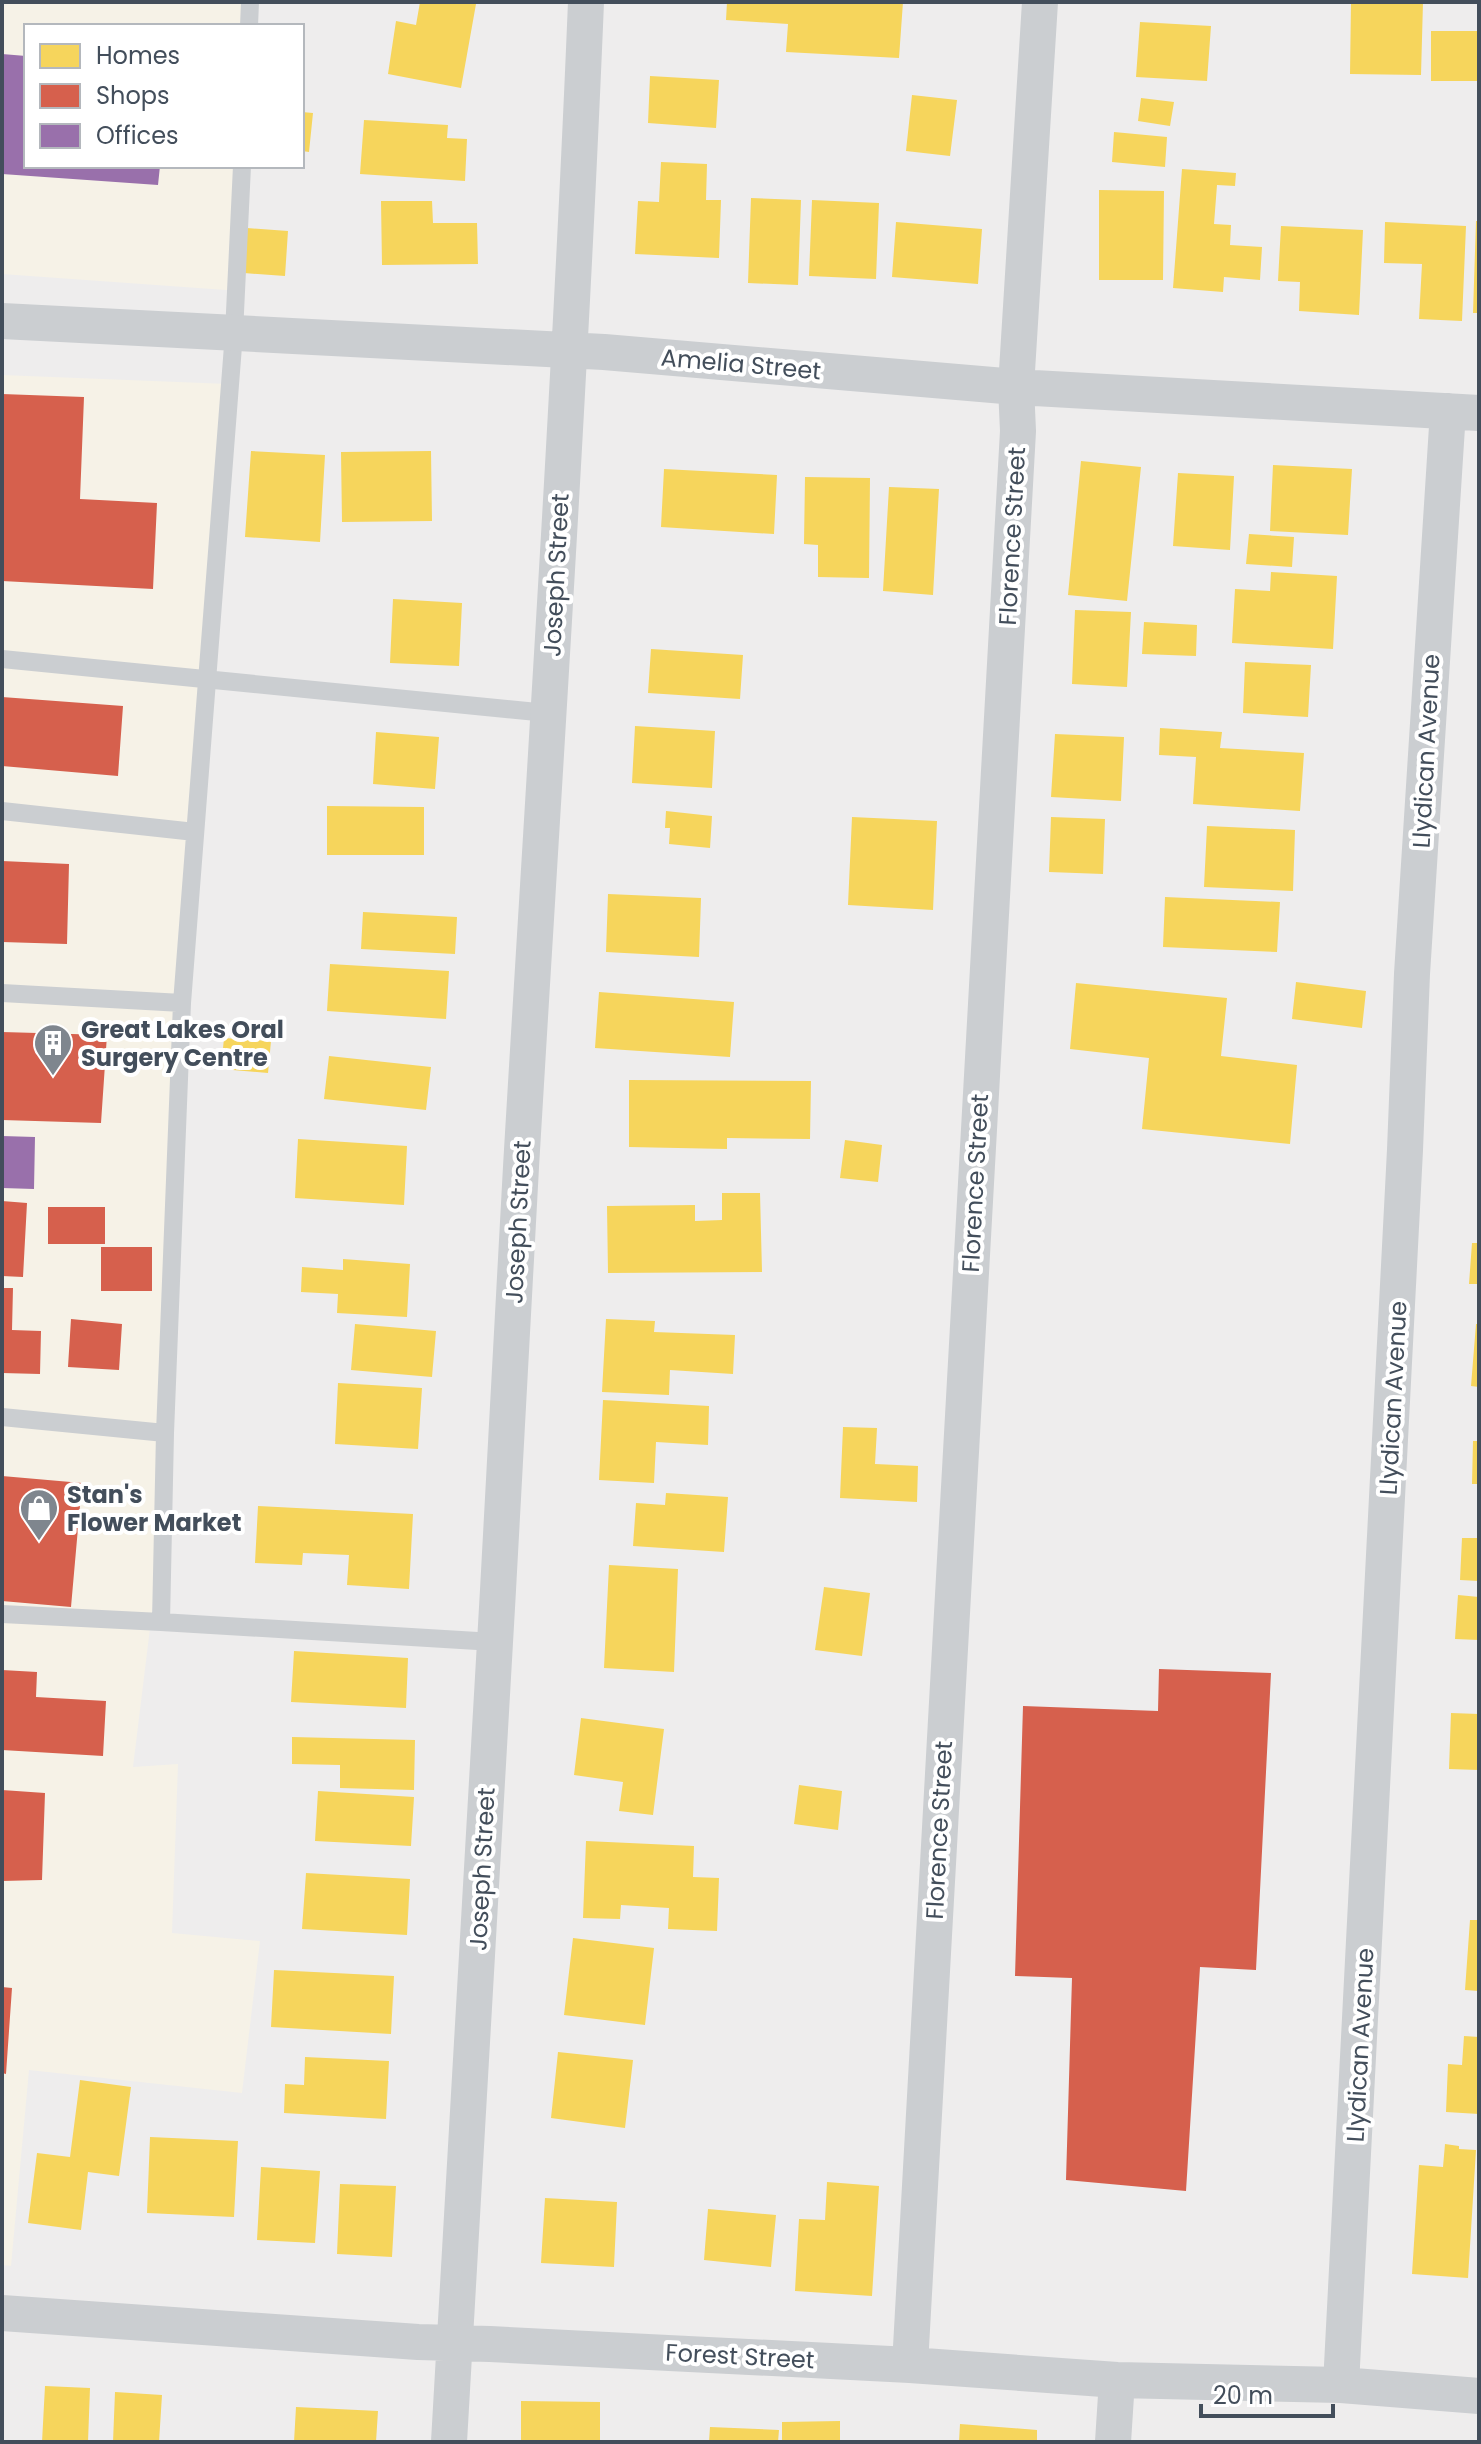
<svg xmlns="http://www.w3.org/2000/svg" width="1481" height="2444" viewBox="0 0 1481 2444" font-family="Poppins,sans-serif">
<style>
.commercial{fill:#f6f2e7}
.homes{fill:#f6d55c}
.shops{fill:#d6604d}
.offices{fill:#9970ab}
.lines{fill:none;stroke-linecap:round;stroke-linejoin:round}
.service{stroke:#cbced1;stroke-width:18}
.minor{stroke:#cbced1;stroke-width:36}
.labels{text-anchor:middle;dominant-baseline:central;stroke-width:8;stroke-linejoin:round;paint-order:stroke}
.street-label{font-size:24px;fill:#434e5b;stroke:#fff}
.poi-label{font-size:24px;font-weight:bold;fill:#434e5b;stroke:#fff;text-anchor:start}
</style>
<rect width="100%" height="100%" fill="#eeeded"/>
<path class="commercial" d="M2,2h255l-2,24h-229v140h221l-7,125 -238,-17z
M2,375l226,9 -75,1220 -20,163 45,-3 -6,169 88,8 -18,152 -213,-23 -18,196 -9,-1z"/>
<path class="homes" d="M420,2l56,2 -15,84 -73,-14 8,-53 20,4z
M727,2h176l-4,56 -113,-6 2,-28 -62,-4z
M1351,2h72l-2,73 -71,-1z
M1140,22l71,4 -4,55 -71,-4z
M1431,31h48v50h-48z
M650,76l69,4 -3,48 -68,-5z
M912,95l45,5 -7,56 -44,-5z
M1141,98l33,4 -4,24 -32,-5z
M302,112l11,1 -4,39 -7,-1z
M364,120l84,5 -1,13 20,1 -2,42 -105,-7z
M1114,132l53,5 -2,30 -53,-5z
M661,162l46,2 -1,36h15l-2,58 -84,-4 3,-53 21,1z
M1182,169l54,4 -1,13 -18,-1 -3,39 17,1 -1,20 32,2 -2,33 -36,-3 -1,15 -50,-4z
M1099,190l65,1 -1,89h-64z
M751,198l50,2 -3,85 -50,-2z
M812,200l67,3 -3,76 -67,-3z
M381,201h51l1,22h44l1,41 -96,1z
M1476,221h3v92h-6z
M896,222l86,7 -4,55 -86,-7z
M1385,222l81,4 -4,95 -43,-2 3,-55 -38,-1z
M1281,226l82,4 -4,85 -60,-4 1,-29 -22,-1z
M247,228l41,3 -3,45 -41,-3z
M251,451l74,4 -5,87 -75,-5z
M431,451l1,70 -90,1 -1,-70z
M1081,461l60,6 -14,134 -59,-6z
M1273,465l79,4 -4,66 -78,-4z
M664,469l113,6 -3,59 -113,-7z
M1178,473l56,3 -4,74 -57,-4z
M805,477l65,1 -1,100 -51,-1v-32l-14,-1z
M889,487l50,2 -6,106 -50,-4z
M1249,534l45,3 -2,30 -46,-3z
M1271,572l66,4 -4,73 -101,-6 3,-54 35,2z
M393,599l69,4 -3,63 -69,-3z
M1075,610l56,2 -4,75 -55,-3z
M1144,622l53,3 -1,31 -54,-2z
M651,649l92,6 -3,44 -92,-6z
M1245,662l66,3 -3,52 -65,-4z
M635,726l80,5 -3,57 -80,-5z
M1160,728l62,4 -2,16 84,5 -4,58 -107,-7 3,-47 -37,-2z
M376,732l63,5 -4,52 -62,-5z
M1055,734l69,3 -3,64 -70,-4z
M327,806l97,1v48h-97z
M666,811l46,5 -2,32 -41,-4 1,-16h-5z
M852,817l85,4 -4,89 -85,-5z
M1051,817l54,2 -2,55 -54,-2z
M1207,826l88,4 -2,61 -89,-4z
M608,894l93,4 -2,59 -93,-5z
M1165,897l115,5 -3,50 -114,-5z
M363,912l94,5 -2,37 -94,-5z
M330,964l119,7 -3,48 -119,-8z
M1296,982l70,9 -4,37 -70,-9z
M1076,983l151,15 -6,58 76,9 -7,79 -148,-15 7,-71 -79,-9z
M599,992l135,10 -4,55 -135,-9z
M224,1038l47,3 -3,32 -47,-4z
M329,1056l102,11 -5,43 -102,-11z
M629,1080l182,1 -1,58 -83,-1v11l-98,-2z
M298,1139l109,7 -3,59 -109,-7z
M845,1140l37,5 -4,37 -38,-4z
M722,1193h38l2,79 -154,1 -1,-67 88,-1v16l27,-1z
M1472,1243h7v41h-10z
M343,1259l67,5 -3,53 -70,-4 1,-19 -37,-2 1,-25 41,3z
M606,1319l49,2 -1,11 81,3 -2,39 -63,-4 -1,25 -67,-3z
M355,1324l81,7 -4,46 -81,-7z
M1476,1324h3v63l-8,-1z
M338,1383l84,5 -4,61 -83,-5z
M603,1400l106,6 -1,39 -52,-3 -2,41 -55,-3z
M843,1427l34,1 -2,36 43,2 -1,36 -77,-4z
M1473,1441h6v43h-7z
M666,1493l62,4 -4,55 -91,-6 3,-43 29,2z
M258,1506l155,8 -4,75 -62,-4 2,-30 -46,-2 -1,12 -47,-2z
M1462,1538h17v43l-19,-1z
M609,1565l69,4 -4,103 -70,-4z
M824,1587l46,6 -8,63 -47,-6z
M1458,1595l21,2v43l-24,-1z
M294,1651l114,7 -2,50 -115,-6z
M1451,1713l28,1v56l-30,-1z
M581,1718l83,11 -11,86 -34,-4 4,-29 -49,-7z
M292,1737l123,3 -1,50 -74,-2v-23l-48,-1z
M799,1785l43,6 -4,39 -44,-6z
M318,1791l96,6 -3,49 -96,-5z
M586,1841l108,5 -1,31 26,1 -2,53 -49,-2 1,-21 -48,-3 -1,14 -37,-1z
M306,1873l104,6 -3,56 -105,-6z
M1470,1920h9v71l-14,-1z
M573,1938l81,10 -9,77 -81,-10z
M274,1970l120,6 -3,58 -120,-7z
M1464,2036l15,1v77l-33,-2 2,-48 14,1z
M558,2052l75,8 -8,68 -74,-10z
M305,2057l84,4 -3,58 -102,-6 1,-29 19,1z
M80,2080l51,7 -12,89 -31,-4 -7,58 -53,-7 9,-70 33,4z
M150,2137l88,4 -4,76 -87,-4z
M1445,2144l14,2v3l17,1 -8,128 -56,-4 7,-109 24,2z
M261,2167l59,4 -5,72 -58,-3z
M827,2182l52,4 -7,110 -77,-5 4,-72 26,1z
M340,2184l56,2 -4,71 -55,-3z
M545,2198l72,4 -3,65 -73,-4z
M708,2209l68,6 -5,52 -67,-7z
M45,2386l45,2 -2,54h-46z
M115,2392l47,3 -3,47h-46z
M521,2401l79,1v40h-79z
M296,2407l82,4 -2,31h-82z
M840,2421v21h-58v-20z
M960,2424l77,6v12h-78z
M710,2427l69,3 -1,12h-69z"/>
<path class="shops" d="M2,394l82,3 -4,102 77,4 -4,86 -151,-8z
M2,697l121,9 -5,70 -116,-10z
M2,861l67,3 -2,80 -65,-2z
M2,1032l105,3 -6,88 -99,-3z
M2,1201l25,2 -4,74 -21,-1z
M48,1207h57v37h-57z
M101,1247h51v44h-51z
M2,1288h11l-1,42 29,1 -1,43 -38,-1z
M71,1319l51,5 -3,46 -51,-3z
M2,1476l80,7 -11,124 -69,-6z
M1159,1669l112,4 -15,297 -56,-3 -14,224 -120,-11 6,-202 -57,-2 8,-270 135,5z
M2,1670l35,2 -1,25 70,4 -3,55 -101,-6z
M2,1790l43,3 -3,87 -40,1z
M2,1987l10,1 -6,86 -4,-1z"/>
<path class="offices" d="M2,54l24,2v110h134l-2,19 -156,-11z
M2,1136l33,1 -1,52 -32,-1z"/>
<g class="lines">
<path class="service" d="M249,26l1,-24
M2,659l545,54
M2,811l193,21
M2,993l180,10
M2,1417l163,16
M2,1614l159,8 4,-189 17,-430 52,-670 8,-167
M161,1622l333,20"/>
<path class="minor" d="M2,321l602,31 412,35 463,26
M2,2313l416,29 72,2 420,21 207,15 224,5 138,11
M910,2365l108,-1934 -2,-44 24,-385
M1341,2385l64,-1235 7,-176 36,-563
M449,2442c28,-425 48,-850 72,-1275 23,-388 49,-776 65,-1165
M1113,2442l4,-62"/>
</g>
<defs>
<symbol id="building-pin" viewBox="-11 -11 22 30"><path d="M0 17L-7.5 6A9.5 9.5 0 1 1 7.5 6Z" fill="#7f868e" stroke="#fff"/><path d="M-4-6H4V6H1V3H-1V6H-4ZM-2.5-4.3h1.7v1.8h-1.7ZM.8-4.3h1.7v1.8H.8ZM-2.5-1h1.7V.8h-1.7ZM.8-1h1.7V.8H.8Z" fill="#fff"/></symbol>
<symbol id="shop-pin" viewBox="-11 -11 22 30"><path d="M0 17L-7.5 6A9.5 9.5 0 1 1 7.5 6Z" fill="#7f868e" stroke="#fff"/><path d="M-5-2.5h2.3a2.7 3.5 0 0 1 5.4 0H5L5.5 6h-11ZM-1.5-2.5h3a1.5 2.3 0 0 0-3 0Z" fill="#fff"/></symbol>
</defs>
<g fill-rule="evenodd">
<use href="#building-pin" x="31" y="1021" width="44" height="60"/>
<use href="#shop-pin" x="17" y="1486" width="44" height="60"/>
</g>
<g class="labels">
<g class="street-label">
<text transform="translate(741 364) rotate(5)">Amelia Street</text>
<text transform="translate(1012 536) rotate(-87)">Florence Street</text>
<text transform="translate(556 575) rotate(-87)">Joseph Street</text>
<text transform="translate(1426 751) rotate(-87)">Llydican Avenue</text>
<text transform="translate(975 1183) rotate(-87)">Florence Street</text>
<text transform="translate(518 1222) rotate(-87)">Joseph Street</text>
<text transform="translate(1393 1398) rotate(-87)">Llydican Avenue</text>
<text transform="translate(939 1830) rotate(-87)">Florence Street</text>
<text transform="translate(482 1869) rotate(-87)">Joseph Street</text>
<text transform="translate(1360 2045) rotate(-87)">Llydican Avenue</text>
<text transform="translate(740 2356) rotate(3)">Forest Street</text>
</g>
<g class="poi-label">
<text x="81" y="1029">Great Lakes Oral<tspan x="81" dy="28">Surgery Centre</tspan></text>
<text x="67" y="1494">Stan's<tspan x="67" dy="28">Flower Market</tspan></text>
</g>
</g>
<rect width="1481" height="2444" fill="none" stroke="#434e5b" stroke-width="8"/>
<rect x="24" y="24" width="280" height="144" fill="#ffffff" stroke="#b4b8bd" stroke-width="2"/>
<rect x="40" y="44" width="40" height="24" fill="#f6d55c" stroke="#b4b8bd" stroke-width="2"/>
<text x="96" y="64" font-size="24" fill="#434e5b">Homes</text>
<rect x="40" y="84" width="40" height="24" fill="#d6604d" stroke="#b4b8bd" stroke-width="2"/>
<text x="96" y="104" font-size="24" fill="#434e5b">Shops</text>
<rect x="40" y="124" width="40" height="24" fill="#9970ab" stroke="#b4b8bd" stroke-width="2"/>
<text x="96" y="144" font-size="24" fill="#434e5b">Offices</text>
<path d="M1201 2404v12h132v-12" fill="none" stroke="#434e5b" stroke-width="4"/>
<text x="1213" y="2404" font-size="24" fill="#434e5b" stroke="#ffffff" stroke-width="6" paint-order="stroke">20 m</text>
</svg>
